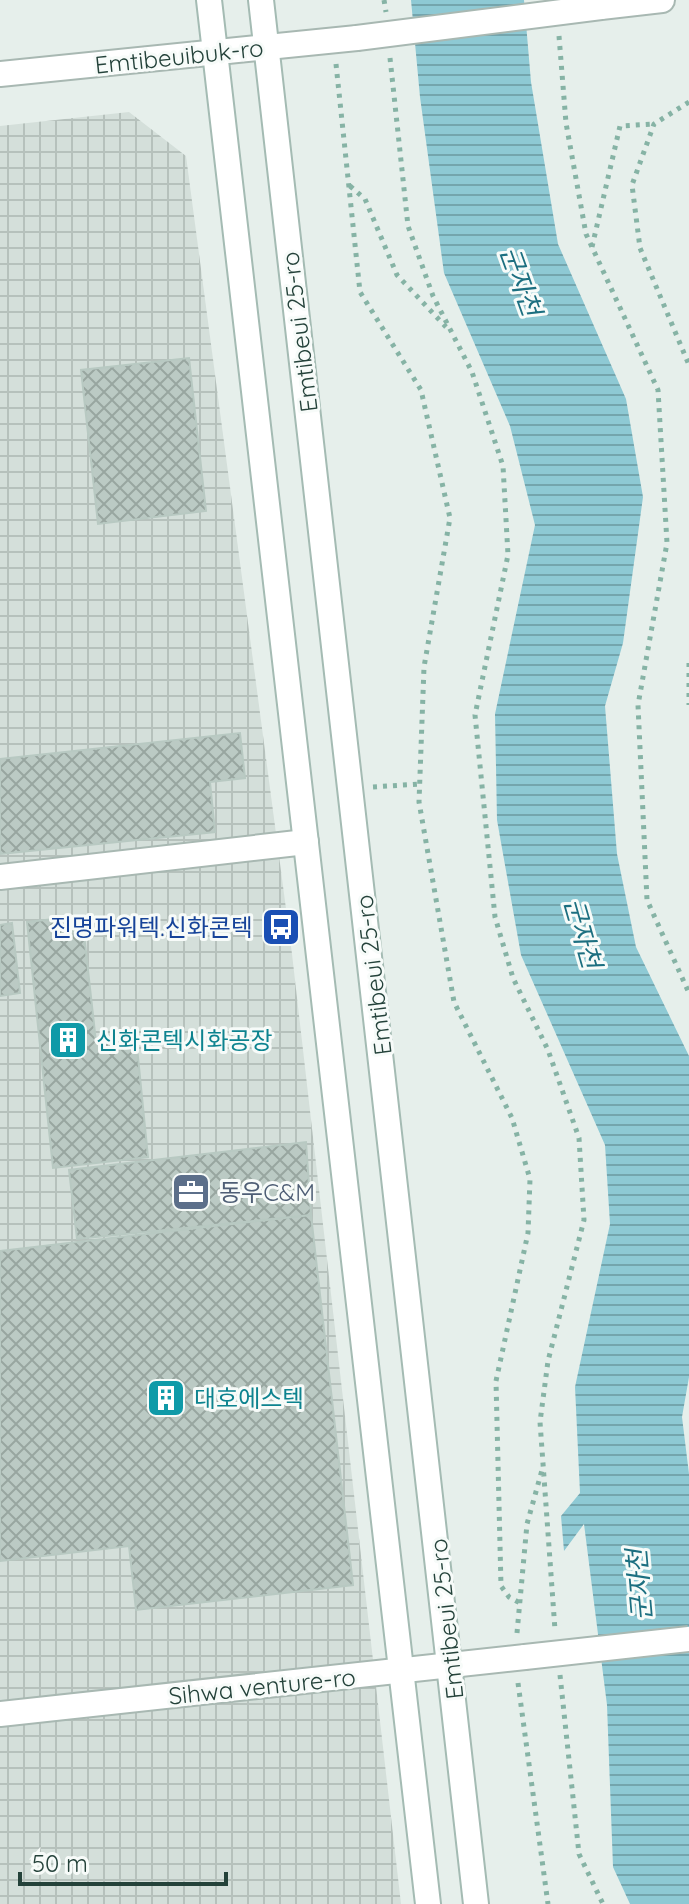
<svg xmlns="http://www.w3.org/2000/svg" width="689" height="1904" viewBox="0 0 689 1904" font-family="Quicksand,'Noto Sans KR',sans-serif">
<style>
.industrial{fill:url(#industrial-grid)}
.water{fill:url(#water-rules)}
.building{fill:url(#building-cross-hatch);stroke:#b8c9c2;stroke-width:2}
.lines{fill:none;stroke-linecap:round;stroke-linejoin:round}
.minor-casing{stroke:#a8b8b2;stroke-width:28}
.tertiary-casing{stroke:#a8b8b2;stroke-width:28}
.secondary-casing{stroke:#a4bbb3;stroke-width:28}
.path{stroke:#86b3a5;stroke-width:5;stroke-dasharray:4 6;stroke-linecap:butt}
.minor{stroke:#fff;stroke-width:24}
.tertiary{stroke:#fff;stroke-width:24}
.secondary{stroke:#fff;stroke-width:24}
.minor-bridge-casing{stroke:#a8b8b2;stroke-width:28;stroke-linecap:butt}
.tertiary-bridge-casing{stroke:#a8b8b2;stroke-width:28;stroke-linecap:butt}
.minor-bridge{stroke:#fff;stroke-width:24}
.tertiary-bridge{stroke:#fff;stroke-width:24}
.labels{text-anchor:middle;dominant-baseline:central;stroke-width:6;stroke-linejoin:round;paint-order:stroke}
.street-label{font-size:24px;fill:#24423a;stroke:#f7fbf9}
.transit-label{font-size:24px;fill:#164399;stroke:#f7fbf9;text-anchor:end}
.culture-label{font-size:24px;fill:#0d838f;stroke:#f7fbf9;text-anchor:start}
.service-label{font-size:24px;fill:#4e5e75;stroke:#f7fbf9;text-anchor:start}
.water-label{font-size:26px;font-style:italic;fill:#1c6f80;stroke:#f7fbf9}
</style>
<defs>
<pattern id="industrial-grid" width="8" height="8" patternUnits="userSpaceOnUse" patternTransform="scale(2)"><rect width="8" height="8" fill="#d4dfda"/><path d="M0 4h8M4 0v8" fill="none" stroke="#b6c1bc"/></pattern>
<pattern id="water-rules" width="6" height="5" patternUnits="userSpaceOnUse" patternTransform="scale(2)"><rect width="6" height="5" fill="#8ec9d4"/><path d="M0 2.5h6" fill="none" stroke="#74a5ad"/></pattern>
<pattern id="building-cross-hatch" width="8" height="8" patternUnits="userSpaceOnUse" patternTransform="scale(2)"><rect width="8" height="8" fill="#bbcac4"/><path d="M0 0l8 8M0 8l8-8" fill="none" stroke="#98a6a0"/></pattern>
</defs>
<rect width="100%" height="100%" fill="#e6efeb"/>
<path class="industrial" d="M129,112l57,44 106,798 109,950h-401v-1778z"/>
<path class="water" d="M411,0h113l7,82 27,162 68,155 17,98 -20,146 -18,63 12,148 19,93 53,109v321l-7,40 7,57v430h-59l-17,-37 -6,-162 -23,-181 -20,27 -3,-35 19,-23 -5,-106 35,-163 -5,-79 -84,-190 -24,-135 -2,-106 40,-189 -25,-99 -66,-153 -24,-176z"/>
<path class="building" d="M189,358l17,153 -108,13 -17,-154z
M240,733l5,45 -35,4 5,50 -215,22v-95z
M82,916l14,126 40,-5 12,120 -95,11 -26,-246z
M12,923l8,70 -20,3v-71z
M306,1142l5,73 -234,24 -8,-69z
M311,1215l42,370 -217,25 -7,-64 -129,15v-310z"/>
<g class="lines">
<defs>
<path id="minor" d="M0,877l306,-35"/>
<path id="tertiary" d="M601,7l61,-7
M0,74l357,-36
M0,1714l525,-57"/>
<path id="secondary" d="M209,0l219,1904
M261,0l215,1904"/>
</defs>
<use href="#minor" class="minor-casing"/>
<use href="#tertiary" class="tertiary-casing"/>
<use href="#secondary" class="secondary-casing"/>
<path class="path" d="M384,0l2,12
M559,36l7,87 20,111 72,156 9,153 -29,162 9,195 42,93
M390,58l18,168 25,70 39,76 31,94 5,89 -33,160 20,202 18,61 35,72 31,88 5,82 -36,141 -8,61 15,208
M336,64l24,228 61,98 29,128 -26,149 -5,135 35,200 58,116 18,61 -2,54 -32,148 5,205 8,11 11,6
M689,102l-35,22 -22,61 8,63 49,117
M350,186l15,13 32,76 49,52
M592,247l28,-121 34,-2
M689,663v42
M373,787l47,-3
M517,1633l10,-109 15,-54
M560,1675l19,179 24,50
M518,1683l30,221"/>
<use href="#minor" class="minor"/>
<use href="#tertiary" class="tertiary"/>
<use href="#secondary" class="secondary"/>
<defs>
<path id="minor-bridge" d="M525,1657l164,-18"/>
<path id="tertiary-bridge" d="M357,38l244,-31"/>
</defs>
<use href="#minor-bridge" class="minor-bridge-casing"/>
<use href="#tertiary-bridge" class="tertiary-bridge-casing"/>
<use href="#minor-bridge" class="minor-bridge"/>
<use href="#tertiary-bridge" class="tertiary-bridge"/>
</g>
<defs>
<symbol id="bus-square" viewBox="-11 -11 22 22"><rect x="-9" y="-9" width="18" height="18" rx="4" fill="#1a4fb4" stroke="#f7fbf9"/><path d="M-5-6H5V4H4V6H2V4H-2V6H-4V4H-5ZM-3.5-4V0h7V-4ZM-3.5 1.2v1.5H-2V1.2ZM2 1.2v1.5H3.5V1.2Z" fill="#fff"/></symbol>
<symbol id="building-square" viewBox="-11 -11 22 22"><rect x="-9" y="-9" width="18" height="18" rx="4" fill="#0f9aa8" stroke="#f7fbf9"/><path d="M-4-6H4V6H1V3H-1V6H-4ZM-2.5-4.3h1.7v1.8h-1.7ZM.8-4.3h1.7v1.8H.8ZM-2.5-1h1.7V.8h-1.7ZM.8-1h1.7V.8H.8Z" fill="#fff"/></symbol>
<symbol id="office-square" viewBox="-11 -11 22 22"><rect x="-9" y="-9" width="18" height="18" rx="4" fill="#5c6f8a" stroke="#f7fbf9"/><path d="M-6-3h4V-5.5h4V-3h4V5H-6ZM-1-4.5V-3h2v-1.5ZM-6 0V1H6V0Z" fill="#fff"/></symbol>
</defs>
<g fill-rule="evenodd">
<use href="#bus-square" x="259" y="905" width="44" height="44"/>
<use href="#building-square" x="46" y="1018" width="44" height="44"/>
<use href="#office-square" x="169" y="1170" width="44" height="44"/>
<use href="#building-square" x="144" y="1376" width="44" height="44"/>
</g>
<g class="labels">
<g class="street-label">
<text transform="translate(179 56) rotate(-6)">Emtibeuibuk-ro</text>
<text transform="translate(299 332) rotate(-97)">Emtibeui 25-ro</text>
<text transform="translate(373 975) rotate(-97)">Emtibeui 25-ro</text>
<text transform="translate(446 1619) rotate(-96)">Emtibeui 25-ro</text>
<text transform="translate(262 1686) rotate(-6)">Sihwa venture-ro</text>
</g>
<g class="transit-label">
<text x="253" y="927">진명파워텍.신화콘텍</text>
</g>
<g class="culture-label">
<text x="96" y="1040">신화콘텍시화공장</text>
<text x="194" y="1398">대호에스텍</text>
</g>
<g class="service-label">
<text x="219" y="1192">동우C&amp;M</text>
</g>
<g class="water-label">
<text transform="translate(521 281) rotate(70)">군자천</text>
<text transform="translate(583 933) rotate(74)">군자천</text>
<text transform="translate(639 1585) rotate(-95)">군자천</text>
</g>
</g>
<path d="M20 1872v12h206v-12" fill="none" stroke="#24423a" stroke-width="4"/>
<text x="32" y="1872" font-size="24" fill="#24423a" stroke="#f7fbf9" stroke-width="6" paint-order="stroke">50 m</text>
</svg>
